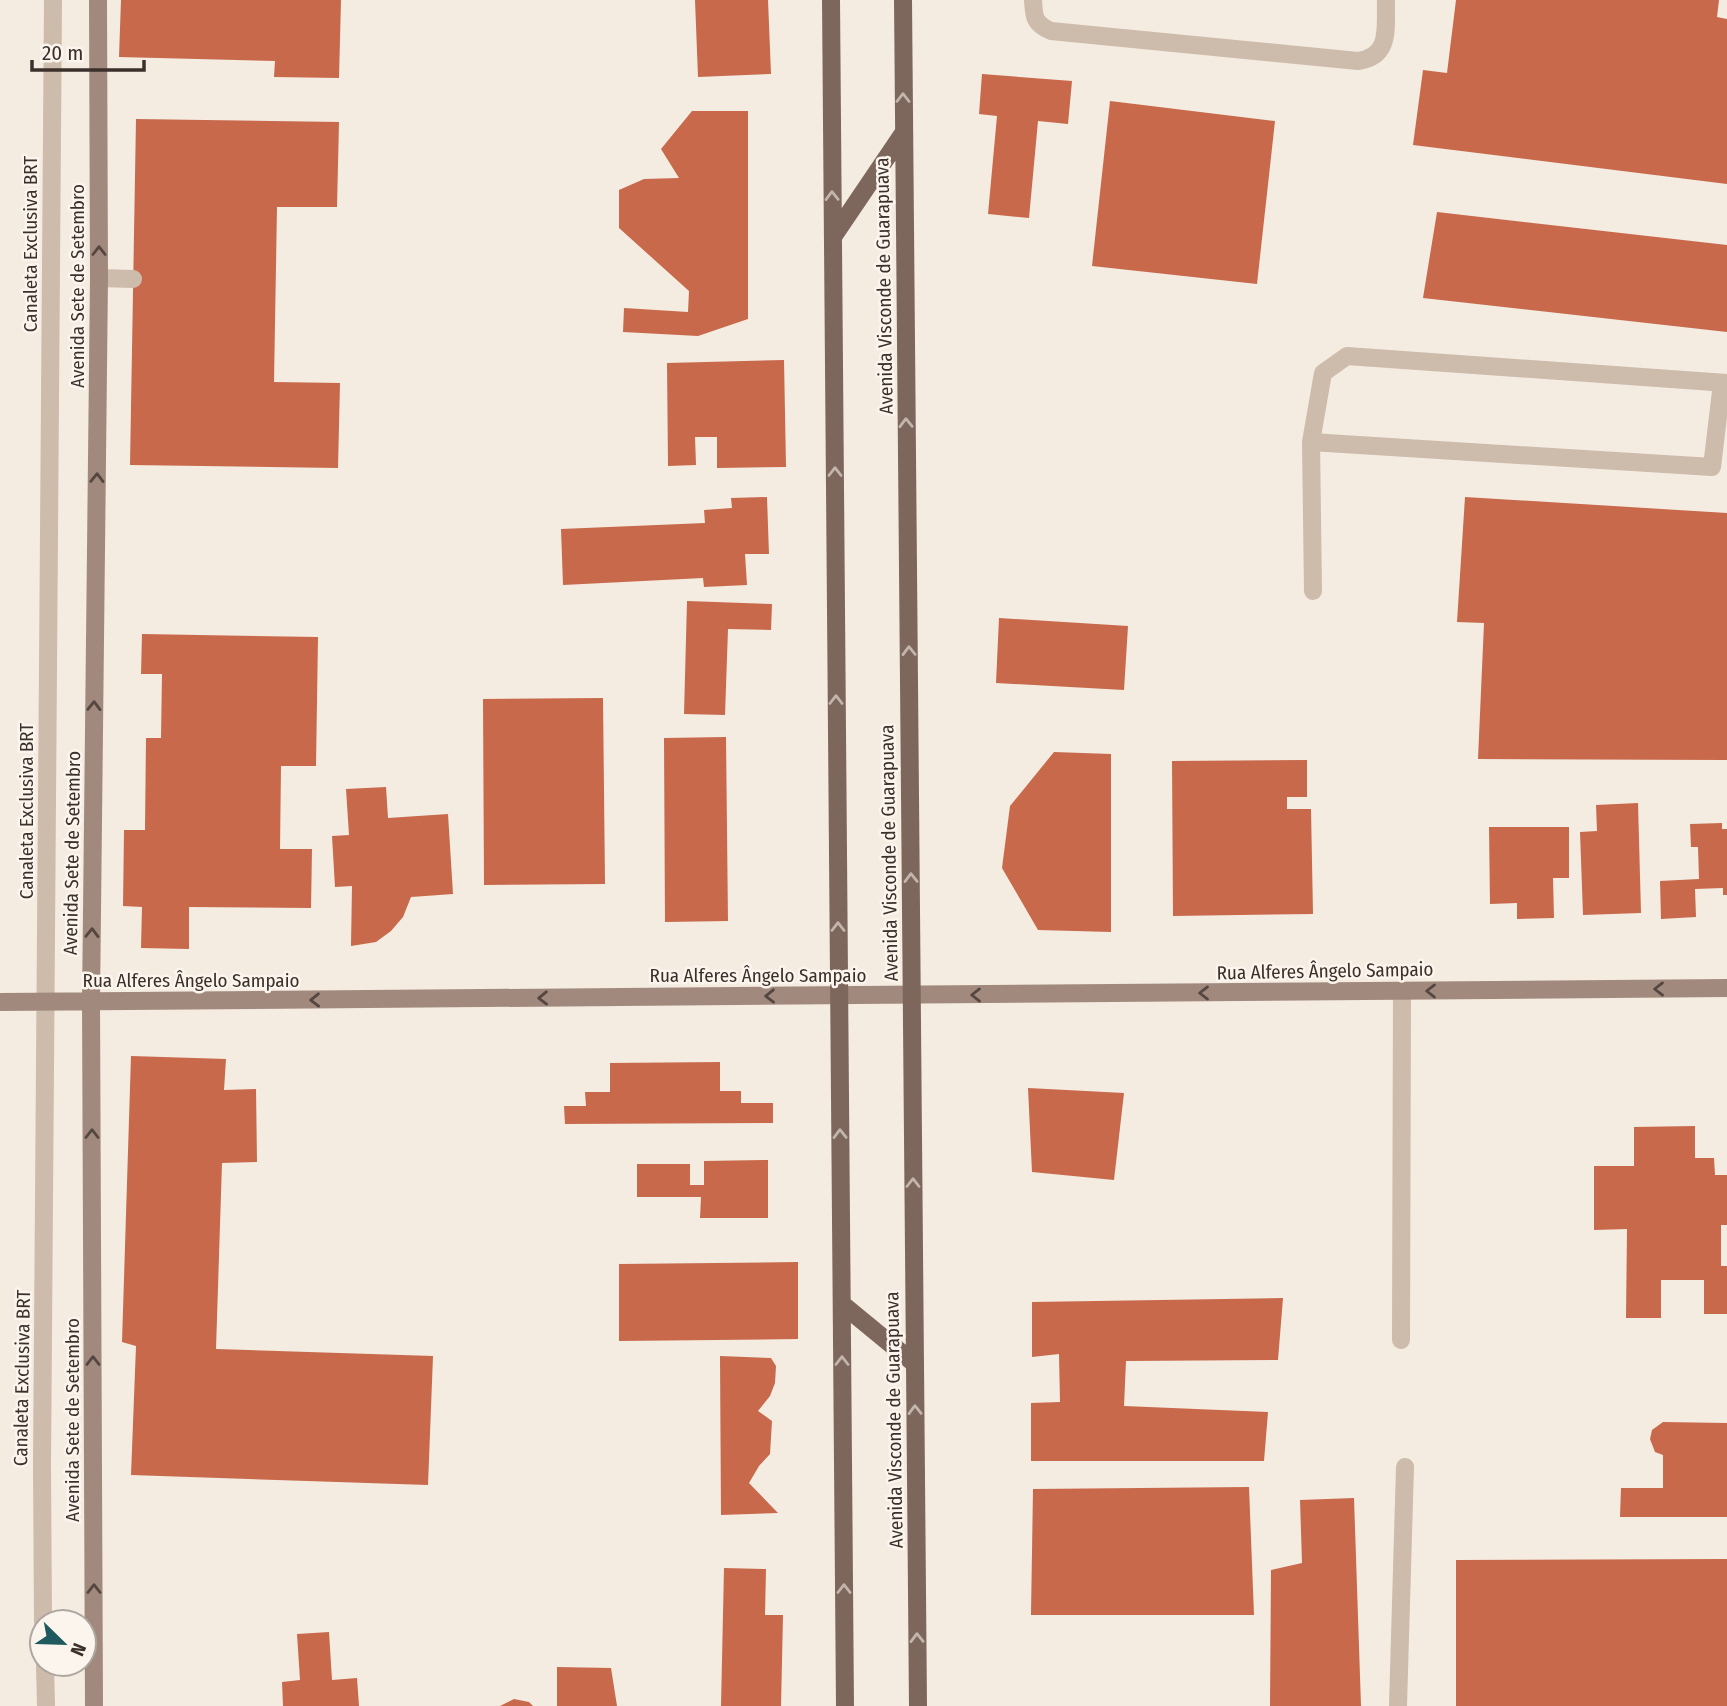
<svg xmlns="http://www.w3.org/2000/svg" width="1727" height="1706" viewBox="0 0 1727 1706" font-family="'Fira Sans Condensed',sans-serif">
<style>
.building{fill:#c8694b}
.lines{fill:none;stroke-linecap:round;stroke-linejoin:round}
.service{stroke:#cdbbac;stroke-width:18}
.secondary{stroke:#a18a7d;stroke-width:18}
.primary{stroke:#7d675c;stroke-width:18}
.oneway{stroke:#c2b5ac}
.oneway2{stroke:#544640}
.labels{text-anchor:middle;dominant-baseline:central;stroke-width:5;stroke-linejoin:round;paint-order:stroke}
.street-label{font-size:19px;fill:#3b302b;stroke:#fbf5ee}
</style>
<rect width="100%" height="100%" fill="#f4ebe1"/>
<path class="building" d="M121,0h220l-2,78 -65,-1 1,-16 -156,-4z
M695,0h73l3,74 -73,3z
M1456,0h263l-2,17 10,2v165l-314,-39 10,-75 24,3z
M982,74l90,7 -4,43 -30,-3 -9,97 -41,-4 9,-98 -18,-2z
M1110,101l165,20 -18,163 -165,-18z
M692,111h56v208l-50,17 -75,-4 1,-24 64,4 1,-21 -70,-63v-38l25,-11 35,-1 -18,-29z
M136,119l203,3 -2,85h-60l-3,175 66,1 -2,85 -208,-3z
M1437,212l290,33v87l-304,-34z
M784,360l2,107 -69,1v-31h-22l1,28 -28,1 -1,-103z
M767,497l2,57h-24l2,31 -43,2 -1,-9 -140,7 -2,-56 144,-6 -1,-13 28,-2 -1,-10z
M1465,497l262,16v247l-249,-1 6,-136 -27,-1z
M687,601l85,3 -1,26 -43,-1 -3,86 -41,-1z
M999,618l129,8 -4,64 -128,-7z
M142,634l176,3 -2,129h-35l-1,83h32l-1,59 -122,-1v42l-48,-1 1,-41 -19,-1 1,-76h21l1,-92h15l1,-64h-21z
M603,698l2,186 -121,1 -1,-186z
M726,737l2,184 -63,1 -1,-184z
M1054,752l57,2v178l-73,-2 -36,-62 8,-62z
M1307,760v37h-20v12h24l2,105 -140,2 -1,-155z
M386,787l2,31 60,-4 5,80 -42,3 -8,20 -12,14 -15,11 -25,4 1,-60 -17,1 -3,-51 17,-1 -3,-46z
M1638,803l3,110 -58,2 -3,-83 17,-1 -1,-26z
M1722,823v6h5v66h-4v-7l-28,1 1,28 -35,2 -1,-38 39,-2 -1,-32h-7l-1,-23z
M1489,827h80v51h-16l1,40 -37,1v-16l-27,1z
M131,1056l95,3 -2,31 32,-1 1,73 -35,1 -6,186 217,7 -5,129 -297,-10 5,-129 -14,-4z
M720,1062v29h21v12h32v20l-208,1 -1,-18h22l-1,-14h25v-29z
M1028,1088l96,5 -10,87 -82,-8z
M1695,1126v32h19l1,17h12v50h-6v41h6v48h-23v-34h-43v38h-35l1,-89 -33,1v-64h40v-39z
M768,1160v58h-68l1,-21h-64v-33h53v21h14v-24z
M798,1262v77l-179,2v-77z
M1283,1298l-5,62 -152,1 -2,45 144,6 -4,49h-233v-58l29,-1 -1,-48 -27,3v-55z
M720,1356l51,2 5,8 -1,17 -5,13 -12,15 14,10 -2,33 -11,12 -10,17 29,30 -57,2z
M1663,1422l64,1v94h-107l1,-29h42v-33l-8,-3 -5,-13 2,-9z
M1249,1487l5,128h-223l2,-126z
M1354,1498l7,208h-91l1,-136 31,-7 -2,-63z
M1727,1559v147h-271v-146z
M724,1568l42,1 -1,46h18l-2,91h-60z
M329,1632l3,48 25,-2 2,28h-76l-1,-24 18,-2 -3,-46z
M557,1667l54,1 6,38h-60z
M514,1699l15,3 4,4h-33z"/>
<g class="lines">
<path class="service" d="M1033,0c1,17 1,24 18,31l307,30c34,-5 27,-34 28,-61
M99,278l34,1
M1311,442l401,25 10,-84
M1313,591l-2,-149 12,-69 24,-17 380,27
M1401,1340l1,-349
M43,1622l-1,-156 11,-1466
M45,1664l1,42
M1398,1706l7,-239"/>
<path class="secondary" d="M0,1002l1727,-14
M94,1706l-3,-704 8,-724 -1,-278"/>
<path class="primary" d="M831,0l14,1706
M903,0l15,1706
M833,237l71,-105
M842,1304l73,60"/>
</g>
<defs><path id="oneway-chevron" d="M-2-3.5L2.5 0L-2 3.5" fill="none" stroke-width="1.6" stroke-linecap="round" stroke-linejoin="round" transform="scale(1.75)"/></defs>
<g class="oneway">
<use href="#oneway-chevron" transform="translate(903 98) rotate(-90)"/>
<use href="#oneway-chevron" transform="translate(832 196) rotate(-91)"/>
<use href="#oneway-chevron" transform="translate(906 423) rotate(-91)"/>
<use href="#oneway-chevron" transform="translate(835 472) rotate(-90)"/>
<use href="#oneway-chevron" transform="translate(909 651) rotate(-91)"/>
<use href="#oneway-chevron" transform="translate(836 700) rotate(-90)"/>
<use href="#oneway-chevron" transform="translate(911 878) rotate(-91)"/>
<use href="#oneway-chevron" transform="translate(838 927) rotate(-90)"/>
<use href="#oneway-chevron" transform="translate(840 1134) rotate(-91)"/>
<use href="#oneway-chevron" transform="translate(913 1183) rotate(-90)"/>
<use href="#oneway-chevron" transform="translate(842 1361) rotate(-90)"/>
<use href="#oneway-chevron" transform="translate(915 1410) rotate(-91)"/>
<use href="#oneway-chevron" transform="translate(844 1589) rotate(-90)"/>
<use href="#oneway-chevron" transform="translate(917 1638) rotate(-91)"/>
</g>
<g class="oneway2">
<use href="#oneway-chevron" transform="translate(99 251) rotate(-90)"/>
<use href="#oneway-chevron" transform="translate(97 478) rotate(-89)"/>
<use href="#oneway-chevron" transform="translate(94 706) rotate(-89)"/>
<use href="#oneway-chevron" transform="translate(92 933) rotate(-89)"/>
<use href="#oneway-chevron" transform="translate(1659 989) rotate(180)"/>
<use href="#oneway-chevron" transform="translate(1431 991) rotate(180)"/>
<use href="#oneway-chevron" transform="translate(1204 993) rotate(180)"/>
<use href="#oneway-chevron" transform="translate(976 995) rotate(180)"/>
<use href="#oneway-chevron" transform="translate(770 996) rotate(179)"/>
<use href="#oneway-chevron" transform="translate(543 998) rotate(179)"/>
<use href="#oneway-chevron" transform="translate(315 1000) rotate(179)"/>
<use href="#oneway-chevron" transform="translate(92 1134) rotate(-90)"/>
<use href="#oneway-chevron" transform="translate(93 1361) rotate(-90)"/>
<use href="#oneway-chevron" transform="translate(94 1589) rotate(-90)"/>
</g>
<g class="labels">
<g class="street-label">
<text transform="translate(30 244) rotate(-90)">Canaleta Exclusiva BRT</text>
<text transform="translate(77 286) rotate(-90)">Avenida Sete de Setembro</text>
<text transform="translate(884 286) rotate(-91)">Avenida Visconde de Guarapuava</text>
<text transform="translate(26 811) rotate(-90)">Canaleta Exclusiva BRT</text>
<text transform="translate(72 853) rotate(-89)">Avenida Sete de Setembro</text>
<text transform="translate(889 853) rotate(-91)">Avenida Visconde de Guarapuava</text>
<text transform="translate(1325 971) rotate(-1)">Rua Alferes Ângelo Sampaio</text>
<text x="758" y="975">Rua Alferes Ângelo Sampaio</text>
<text x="191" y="980">Rua Alferes Ângelo Sampaio</text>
<text transform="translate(22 1378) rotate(-89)">Canaleta Exclusiva BRT</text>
<text transform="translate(72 1420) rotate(-90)">Avenida Sete de Setembro</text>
<text transform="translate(894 1420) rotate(-91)">Avenida Visconde de Guarapuava</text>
</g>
</g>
<g transform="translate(63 1643) rotate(113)"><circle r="33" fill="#fbf5ee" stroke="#aea6a0" stroke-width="2"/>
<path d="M0-5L12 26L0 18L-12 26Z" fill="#1f5a5e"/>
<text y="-10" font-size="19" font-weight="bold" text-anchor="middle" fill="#3b302b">N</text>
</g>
<path d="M32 60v10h112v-10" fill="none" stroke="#3b302b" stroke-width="3.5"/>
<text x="42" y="60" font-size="21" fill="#3b302b" stroke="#fbf5ee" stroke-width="5" paint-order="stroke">20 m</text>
</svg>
